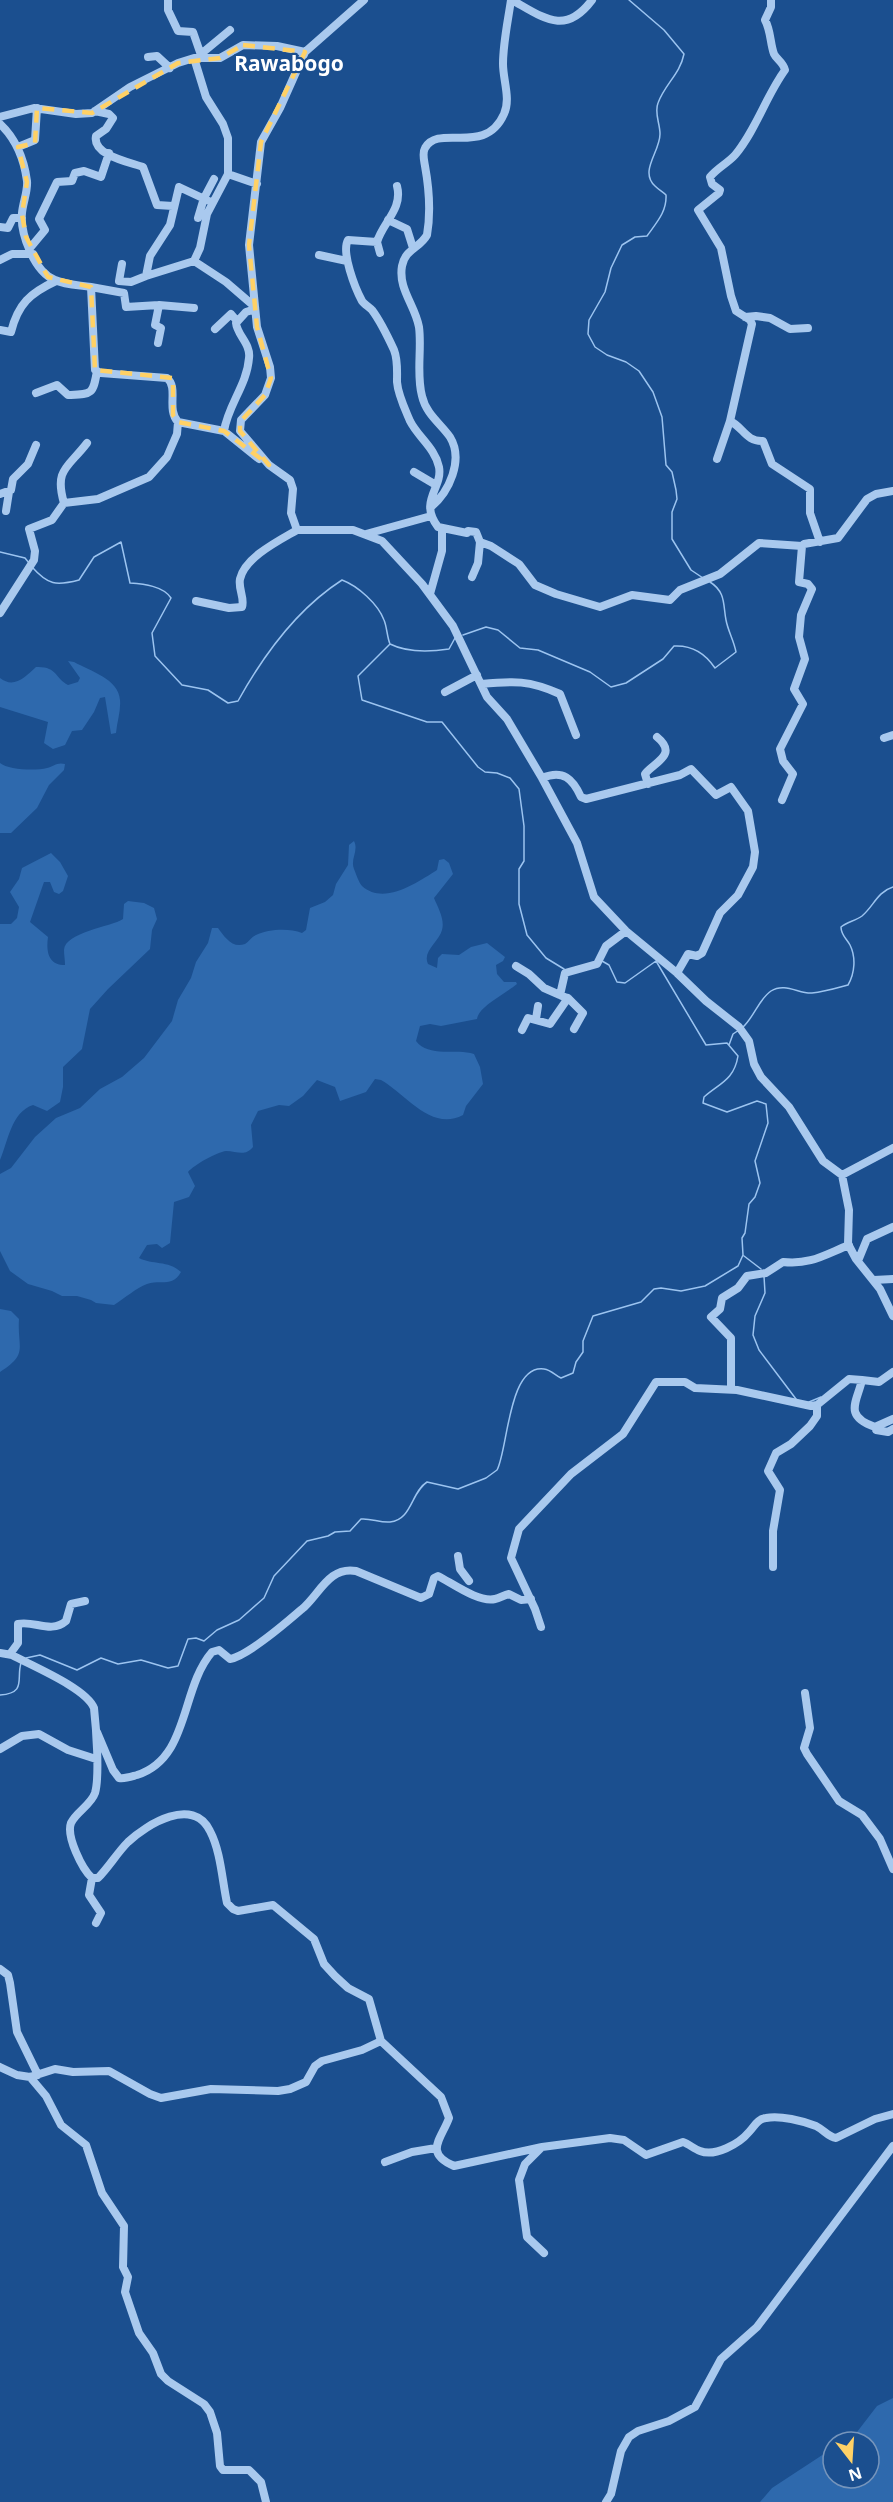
<svg xmlns="http://www.w3.org/2000/svg" width="893" height="2502" viewBox="0 0 893 2502" font-family="'Noto Sans',sans-serif">
<style>
.green{fill:#2e69ad}
.lines{fill:none;stroke-linecap:round;stroke-linejoin:round}
.stream{stroke:#9cc4f0;stroke-width:1.5}
.minor{stroke:#a9c9ee;stroke-width:8}
.marked{fill:none;stroke:#ffd166;stroke-width:4.5;stroke-dasharray:12 8;stroke-linejoin:round}
.labels{text-anchor:middle;dominant-baseline:central;stroke-width:4.5;stroke-linejoin:round;paint-order:stroke}
.quarter-label{font-size:21px;font-weight:bold;fill:#fff;stroke:#1b4f8f}
</style>
<rect width="100%" height="100%" fill="#1b4f8f"/>
<path class="green" d="M68,661l6,1c16,9 45,17 46,38 1,11 -3,22 -4,33l-5,1 -6,-37 -5,1 -6,14 -12,18 -10,1 -7,14 -12,4 -9,-6 4,-21 -48,-15v-29c14,11 25,-1 36,-11 21,-1 19,11 32,18l10,-3 2,-4z
M0,763c8,7 36,8 47,5 7,-2 10,-6 18,-4l-1,6 -15,15 -12,23 -26,25h-11z
M354,841c5,10 -4,18 0,28 2,5 5,14 8,17 22,20 56,-4 75,-16l2,-10 5,-1 5,4 4,11 -19,24c4,10 11,21 8,32 -3,12 -20,21 -14,34l9,4 1,-10 4,-4 17,1 12,-8 16,-4 18,14 -2,4 -7,4 1,9 7,8h12l1,2c-12,10 -38,22 -40,35l-36,7 -11,-2 -10,2 -4,15c13,17 40,7 58,13l6,13 3,17 -17,22 -3,9c-32,17 -57,-21 -82,-35l-6,-1 -9,13 -26,9 -5,-14 -18,-7 -14,16 -14,10 -10,-1 -21,6 -7,14 2,22c-8,10 -16,4 -27,4 -9,1 -32,14 -38,21l7,14 -6,11 -15,5 -4,41 -8,5 -5,-4 -10,1 -8,13c13,7 29,2 42,14 -9,16 -20,7 -34,12 -11,4 -22,14 -33,21l-18,-2 -5,-3 -14,-4h-15l-10,-5 -24,-7 -18,-13 -10,-20v-77l11,-6 24,-31 21,-19 24,-10 20,-19 22,-12 22,-19 28,-37 6,-21 13,-22 5,-16 12,-19 4,-15h6c6,8 14,21 27,16 4,-2 6,-7 11,-9 13,-6 33,-7 46,-2l4,-3 4,-22 15,-6 8,-7 3,-11 12,-19 1,-20z
M51,853l9,9 8,14 -5,15 -4,3 -5,-2 -4,-10h-6l-14,40 18,15c-2,14 0,28 17,28 0,-5 -1,-10 -1,-15 1,-18 47,-23 59,-31l1,-15 4,-3 16,2 10,5 3,11 -5,11 -2,19 -42,40 -18,20 -8,40 -19,18v20l-3,15 -13,9 -14,-6c-22,7 -25,37 -33,55v-236h11l6,-6 2,-11 -9,-15 9,-13 3,-11z
M0,1309l11,2 8,8c-2,29 10,35 -19,53z
M893,2398v104h-133l12,-14 61,-40v30h36v-36h-27l15,-10 20,-26z"/>
<g class="lines">
<path class="stream" d="M629,0l35,30 20,24c-4,20 -19,30 -26,49 -4,10 2,20 2,31 0,18 -21,37 -5,52 4,4 8,6 11,9 1,17 -10,28 -19,41l-12,1 -13,8 -11,23 -6,24 -16,28 -1,14 7,13 12,8 19,7 13,9 14,21 9,25 4,48 6,7 4,18 1,9 -5,13v27l19,31 12,8
M0,552l25,6 4,5
M32,567c16,18 24,19 47,13l15,-23 27,-15 9,41c14,1 33,3 41,15l-19,35 3,23 27,29 26,5 20,13 10,-2c26,-47 59,-92 104,-121 16,6 36,24 42,40 3,7 3,17 6,24 18,9 39,8 59,5l6,-11
M463,635l23,-8 12,3 22,18 18,2 52,22 21,15 15,-4 37,-24 11,-13c18,-1 31,7 41,22l21,-16c-2,-11 -8,-21 -10,-32 -3,-15 0,-28 -16,-38
M390,644l-32,32 4,24 65,22h15l36,45 7,5 12,1 13,5 9,11 5,37v35l-5,8v35l8,31 19,23 18,11
M743,1027c11,-10 16,-28 28,-36 14,-9 28,3 41,2 12,-1 25,-5 36,-8 7,-12 8,-28 2,-40 -4,-7 -9,-10 -9,-18 6,-5 14,-6 21,-11 12,-10 15,-24 31,-29
M729,1045l4,-11 6,-4
M744,1256l17,13
M764,1276l1,17 -10,23 -2,19 6,15 37,49
M809,1402l12,-5
M26,1658l14,-3 37,15 24,-12 17,6 23,-4 27,8 10,-2 10,-27 8,-1 8,3 13,-11 22,-10 25,-22 10,-22 33,-35 21,-5 7,-4 15,-1 11,-12c10,-1 19,4 29,3 22,-2 21,-30 37,-40l31,7 28,-11 11,-8c11,-20 11,-106 47,-101 7,1 11,6 17,9l12,-5 3,-11 7,-10v-11l10,-25 48,-14 13,-13 7,-1 20,3 24,-5 33,-20 5,-11 -1,-17 3,-5 4,-29 6,-7 5,-14 -5,-22 13,-38 -2,-19 -9,-3 -30,11 -24,-9 1,-6c16,-14 30,-17 34,-41l-11,-13 -21,2 -50,-84 -31,22 -8,-1 -8,-17 -7,-4
M0,1695c27,-2 16,-16 21,-32"/>
<path class="minor" d="M168,0v10l10,21 15,1 9,26
M364,0l-59,52 -25,56 -19,34 -12,103 8,82 13,40 1,11 -6,17 -24,25 -1,11 29,34 21,15 3,9 -2,24 6,17h56l29,11 40,43 31,42 34,71 20,22 35,59 35,65 17,54 32,34 51,42 29,28 33,26 10,14 5,23 7,13 28,30 34,54 19,14 7,35 -1,34 8,15 24,30 13,27
M512,0c32,18 53,36 80,0
M771,0v7l-6,13c6,11 5,23 9,34 3,6 9,8 11,16 -19,26 -29,60 -50,85 -7,8 -18,13 -25,22l2,7 8,6 -1,3 -21,17 23,38 10,48 5,15 14,9 2,4 -22,97c13,6 16,21 33,20l9,23 38,25v24l10,29
M201,54l29,-24
M148,57l9,-1 13,12
M194,58l12,39 17,27 5,14v36
M95,111l14,3 4,4 -7,11 -10,7c-4,19 33,26 47,31l14,38 16,1
M0,117l34,-9 42,6 16,-1 38,-26 48,-24 16,-5h26l23,-13 34,1 28,6
M0,124c16,15 24,35 27,57 1,10 -4,21 -5,32 -2,20 12,59 33,67 11,5 24,5 36,7l4,83 6,3 66,5c12,10 -1,31 11,44l46,9 35,28
M18,147l17,-7 2,-32
M397,186c6,23 -14,36 -20,56l-29,-2c-7,12 7,48 14,61 2,3 7,6 10,9 9,12 16,27 22,40 4,10 3,21 3,32 1,13 8,27 13,39 8,16 25,27 29,46 4,21 -21,34 -1,60l29,6 1,-2 8,1 4,10 11,4 28,18 16,21 21,9 44,13 32,-12 38,5 10,-10 40,-16 39,-31 43,3 2,-2 34,-6 29,-39 9,-5 17,-3
M198,218l6,-20 10,-19
M388,220l19,9 6,19
M0,227l8,1 5,-10h9
M377,242l3,11
M30,248l15,-18 -6,-11 18,-37 15,-1 3,-8 9,-2 17,6 8,-24
M319,255l28,6
M0,260l12,-6h21
M194,261l32,21 29,25
M122,264l-3,17 12,1 15,-6 4,-20 20,-31 9,-38 32,15
M146,276l48,-15 6,-13 7,-34 21,-40 29,10
M91,287l33,6 2,14 33,-2 -4,20 6,3 -3,15
M159,305l35,3
M745,317l11,-1 14,2 20,11 18,-1
M215,329l16,-15 6,7
M0,330l11,2c7,-28 19,-39 45,-51
M36,393l21,-8 11,10c24,-1 25,0 29,-24
M224,431c4,-26 23,-46 25,-73 2,-14 -12,-23 -13,-35l10,-11 9,-3
M717,459l13,-38
M414,472l22,13
M0,494l11,-4 2,-11 15,-15 8,-19
M64,503c-10,-34 4,-35 23,-60
M431,507c18,-15 33,-47 19,-70 -10,-14 -24,-23 -28,-41 -6,-22 0,-47 -3,-69 -4,-22 -21,-38 -17,-61 3,-17 18,-18 25,-31 4,-23 2,-47 -2,-69 -1,-6 -3,-13 0,-18 14,-25 60,9 79,-34 7,-15 -1,-34 -1,-50 0,-21 5,-43 8,-64
M6,511l3,-19
M366,534l65,-18
M472,577l6,-14 2,-21
M430,594l12,-43v-23
M196,601l33,7 13,-1c3,-9 -4,-18 -2,-28 5,-22 40,-39 57,-49
M0,613l34,-53 1,-9 -6,-22 23,-9 12,-17 34,-4 51,-22 18,-20 10,-23 1,-12
M481,684c33,-3 48,-4 79,10l16,41
M445,692l32,-17
M884,738l9,-3
M542,778c21,-9 31,1 39,19l5,2 94,-24 11,-6 25,26 15,-8 17,24 7,41 -2,15 -15,28 -18,18 -18,40 -5,3 -9,-2 -11,19
M648,784l-3,-10c8,-11 34,-19 12,-37
M782,800l11,-26 -10,-13 -3,-12 23,-45 -9,-15 11,-30 -6,-22 2,-22 11,-26 -4,-5 -9,-2 3,-36
M516,966l13,8 15,14 25,11 14,14 -9,16
M560,995l5,-22 32,-9 9,-18 20,-15
M536,1019l2,-13
M522,1030l6,-12 22,6 18,-26
M842,1175l51,-27
M858,1261l9,-22 26,-12
M874,1280l19,-1
M862,1380l17,2 14,-10
M731,1389v-51l-20,-21 9,-8 2,-11 16,-10 9,-12 19,-3 17,-11c27,3 41,-7 66,-17
M875,1427l18,-8
M458,1556l2,13 9,12
M773,1567v-36l7,-41 -12,-19 8,-18 15,-9 19,-18 7,-10v-11
M541,1627l-6,-18 -24,-51 8,-29 52,-55 52,-40 33,-52h29l10,6 42,2 74,16 6,-1 32,-26 13,1c-5,22 -19,36 13,47l1,3 12,2 5,-3
M0,1653l12,2c20,11 74,33 82,53 2,18 6,68 1,85 -4,12 -19,19 -24,30 -5,13 11,46 21,55h6c11,-11 19,-25 30,-36 19,-18 65,-46 82,-11 11,21 12,49 17,72l6,6 5,2 35,-6 41,34 10,25 11,12 13,12 21,11 12,42 60,56 8,21c-7,20 -26,35 5,48l88,-19 68,-9 14,2 22,15 37,-13c6,2 11,7 17,9 15,6 39,-7 49,-19 6,-6 8,-13 17,-14 14,-3 37,3 50,8 8,4 12,11 20,12l39,-19 18,-5
M10,1654l8,-11v-19c16,-4 33,10 48,-3l5,-17 14,-3
M805,1693l5,35 -6,20 3,6 32,47 23,14 18,24 13,30
M97,1732l16,38 6,8c6,1 11,-1 18,-3 53,-17 43,-86 75,-123l7,-2 11,9c18,-3 57,-37 72,-50 17,-14 27,-43 54,-38l65,27 8,-4 5,-16 4,-2c14,7 41,27 57,23 5,-1 9,-4 14,-5l12,6 10,-1
M0,1749l22,-13 17,-2 29,16 28,9
M92,1878l-3,17 12,18 -5,10
M0,1969l8,6 2,8 7,49 21,43
M0,2067l17,8 13,2 25,-8 18,3 36,-1 41,23 11,4 50,-9 67,2 12,-2 16,-7 9,-16 7,-5 40,-11 19,-9
M30,2077l16,19 15,29 25,20 16,48 22,33 -1,41 5,10 -3,15 14,41 14,20 8,21 7,7 36,23 6,8 7,21 3,33 3,4h26l12,12 5,20
M541,2148l-16,16 -6,16 8,57 17,16
M385,2162l27,-10 24,-4
M606,2502l5,-8 10,-43 8,-14 9,-6 31,-10 26,-14 26,-48 36,-32 136,-181"/>
</g>
<path class="marked" d="M243,45l62,7 -44,90 -12,103 8,82 14,51 -6,17 -25,27v9l29,34 -45,-34 -46,-9 -5,-7v-37l-78,-8 -4,-83 -43,-10 -22,-40 -4,-23 5,-32 -9,-35 17,-4 2,-35 55,5 86,-50 42,-5z"/>
<g class="labels">
<g class="quarter-label">
<text x="289" y="63">Rawabogo</text>
</g>
</g>
<g transform="translate(851 2460) rotate(163)"><circle r="28" fill="#1b4f8f" stroke="#7695bc" stroke-width="1.5"/>
<path d="M0-4.5L10 22L0 15L-10 22Z" fill="#ffd166"/>
<text y="-9" font-size="16" font-weight="bold" text-anchor="middle" fill="#ffffff">N</text>
</g>
</svg>
